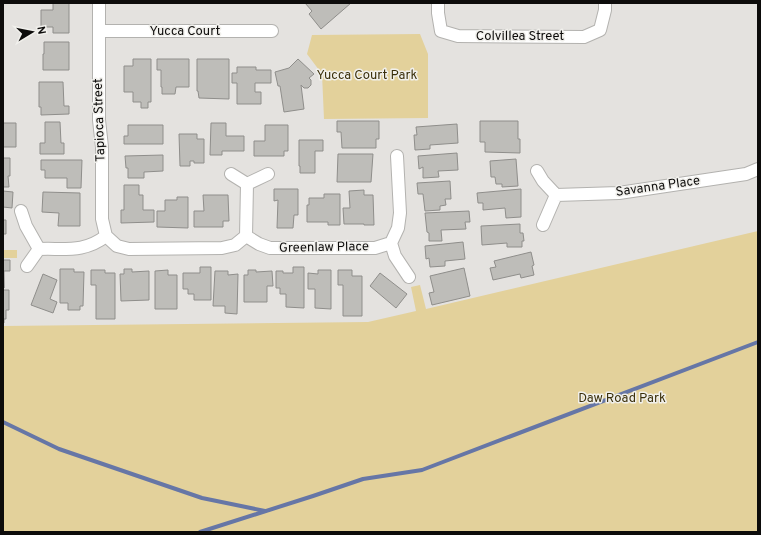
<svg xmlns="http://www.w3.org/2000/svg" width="761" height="535" viewBox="0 0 761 535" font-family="Overpass,sans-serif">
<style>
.green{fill:#e3d19b}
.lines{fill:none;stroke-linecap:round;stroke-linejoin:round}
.stream{stroke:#6676a6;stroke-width:4}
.building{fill:#bebdb9;stroke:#8f8e8b}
.minor-casing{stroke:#b3b2af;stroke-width:14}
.minor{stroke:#fff;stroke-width:12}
.labels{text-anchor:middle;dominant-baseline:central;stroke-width:3;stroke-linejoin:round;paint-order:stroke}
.street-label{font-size:13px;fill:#0d0c0b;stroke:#f1f0ec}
.park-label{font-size:13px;fill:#3a2f0a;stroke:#f1f0ec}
</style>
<rect width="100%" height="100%" fill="#e4e2df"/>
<path class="green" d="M420,34l8,20v64l-104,1 -2,-45 -15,-20 5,-19z
M758,231v301h-755v-206l365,-4 48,-11 -5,-24 9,-2 6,24z
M3,250h14v8h-14z"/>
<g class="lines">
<path class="stream" d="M3,422l56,27 143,49 63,13
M200,532l113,-36 50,-17 59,-9 336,-128"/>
</g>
<path class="building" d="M53,3h16v30h-16v-6h-12v-17h12z
M305,3h46l-30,26 -12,-15 3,-3z
M44,42h25v28h-26v-16h1z
M133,59h18v43h-3v6h-7v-6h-8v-10h-9v-26h9z
M157,59h32v28h-13l-1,7h-13v-7h-1v-17h-4z
M197,59h32v40l-30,-1 -1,-7h-1z
M298,59l16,15 -5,4 2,2v5l-3,3h-4l-3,-3 3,24 -20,3 -4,-26h-2l-3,-14 14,-4z
M237,67h19v3h15v13h-16v9h6v12h-24v-21h-5v-10h5z
M39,82h24l1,24h5v8l-28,1v-8h-2z
M337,121h42v18h-3v9h-34l-1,-16h-4z
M480,121h38v18h2v14l-35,-1v-10h-5z
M45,122h15l1,21h3v11h-24v-11h5z
M3,123h13v24h-13z
M211,123h15v13h18v15h-22v4h-12z
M457,124l1,19 -28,2v4l-15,1 -1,-15h3l-1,-8z
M128,125h35v19h-39v-8h4z
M265,125h23v26h-4v5h-30v-15h11z
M179,134h18v5h7v24h-10v-2h-4v5h-10z
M299,140h24v11h-8v22h-15v-7h-1z
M457,153l1,17 -20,1 1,6 -16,1v-11l-4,2 -1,-13z
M338,154h35l-2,28h-34z
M163,155v16l-19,1v6h-16v-10h-2l-1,-12z
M3,158h7v18h-2l1,11h-6z
M516,159l2,27 -16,1v-3h-6l-1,-7h-4l-1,-16z
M41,160h41l-1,28h-14v-10h-22v-8h-4z
M450,181l1,18h-6l1,6 -6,1v4l-15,1 -2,-17h-5l-1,-11z
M124,185h15v10h4v15h11v12l-33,1v-13h3z
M274,189h24v26h-4l-1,13h-16l1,-28 -4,1z
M521,189v28l-15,1 -1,-10 -22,2v-7h-5l-1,-10z
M364,190v5h9l1,30h-10v-1h-20l-1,-16h7l-1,-17z
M3,191l10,1 -1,16 -9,-1z
M43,192l37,1v33h-22l1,-13 -17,-1z
M324,194h16v31h-12v-3h-21v-17h2v-7h15z
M203,195h25l1,26h-6v6h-29v-16h10z
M177,197h11v31l-31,-1v-16h8v-11h12z
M469,211l1,11h-5l1,7 -25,1 1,11h-13v-8l-2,-1 -2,-19z
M3,220h3v14h-3z
M520,224v9h3l1,8h-2v6h-15v-4l-25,2 -1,-19z
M463,242l2,17 -20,2v5l-15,1 -1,-9 -3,1 -1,-13z
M531,252l3,13 -2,1 2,9 -13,3 -1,-4 -27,6 -3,-12 6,-1 -2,-6z
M3,260h7v11h-6v17z
M200,267h11v33h-17v-6h-6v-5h-5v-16h17z
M293,267h11v41l-18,-1v-13h-6v-6h-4v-17h7v2h10z
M464,268l6,28 -38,9 -3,-12 5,-1 -4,-16z
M60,269h14v3h10l-1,34h-3v4h-12v-7h-8z
M124,269h8v3l17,-1v29l-28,1 -1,-27h4z
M91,270h14v3h10v46h-19v-34h-5z
M168,270v5h9v34h-22v-38z
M248,270h8v2l16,-1 1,15h-6v16h-23v-27h4z
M318,270h13v39l-16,-1v-19h-7v-16l10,1z
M338,270h14v6h10v40h-19v-31h-5z
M215,271h13v4l10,-1 -1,40 -12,-1v-7h-12z
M380,273l27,21 -11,14 -26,-22z
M43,274l14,6 -7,19 7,3 -4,11 -22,-8z
M3,290h6v20h-3v9h-2v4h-1z"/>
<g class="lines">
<defs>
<path id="minor" d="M99,3v117l3,27v72l4,17
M438,3v10l3,18 17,5 126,1 16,-7 5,-20v-7
M99,31h173
M537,171l6,10 13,14 -13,30
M231,174l16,10 21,-10
M556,195l63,-2 127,-19 12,-5
M21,211l5,15 13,23 -12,17
M246,236l1,-52
M391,243l4,13 14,21
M39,249c26,-1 45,4 67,-13l11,10 12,3 93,-1 13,-3 11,-9 13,8 11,4h105l16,-5 7,-15 2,-15 -3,-57"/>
</defs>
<use href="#minor" class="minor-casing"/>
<use href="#minor" class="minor"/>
</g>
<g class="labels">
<g class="street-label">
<text x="185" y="32">Yucca Court</text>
<text x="520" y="37">Colvillea Street</text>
<text transform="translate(100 120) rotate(-92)">Tapioca Street</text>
<text transform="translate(658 187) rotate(-8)">Savanna Place</text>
<text transform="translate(324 248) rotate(-1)">Greenlaw Place</text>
</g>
<g class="park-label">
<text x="367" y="76">Yucca Court Park</text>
<text x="622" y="399">Daw Road Park</text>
</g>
</g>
<rect width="761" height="535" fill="none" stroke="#0d0c0b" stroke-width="8"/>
<g transform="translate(32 32) rotate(80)" stroke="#f1f0ec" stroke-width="3" paint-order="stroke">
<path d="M0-3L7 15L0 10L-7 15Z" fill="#0d0c0b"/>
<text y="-6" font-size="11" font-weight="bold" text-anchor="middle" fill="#0d0c0b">N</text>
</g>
</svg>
